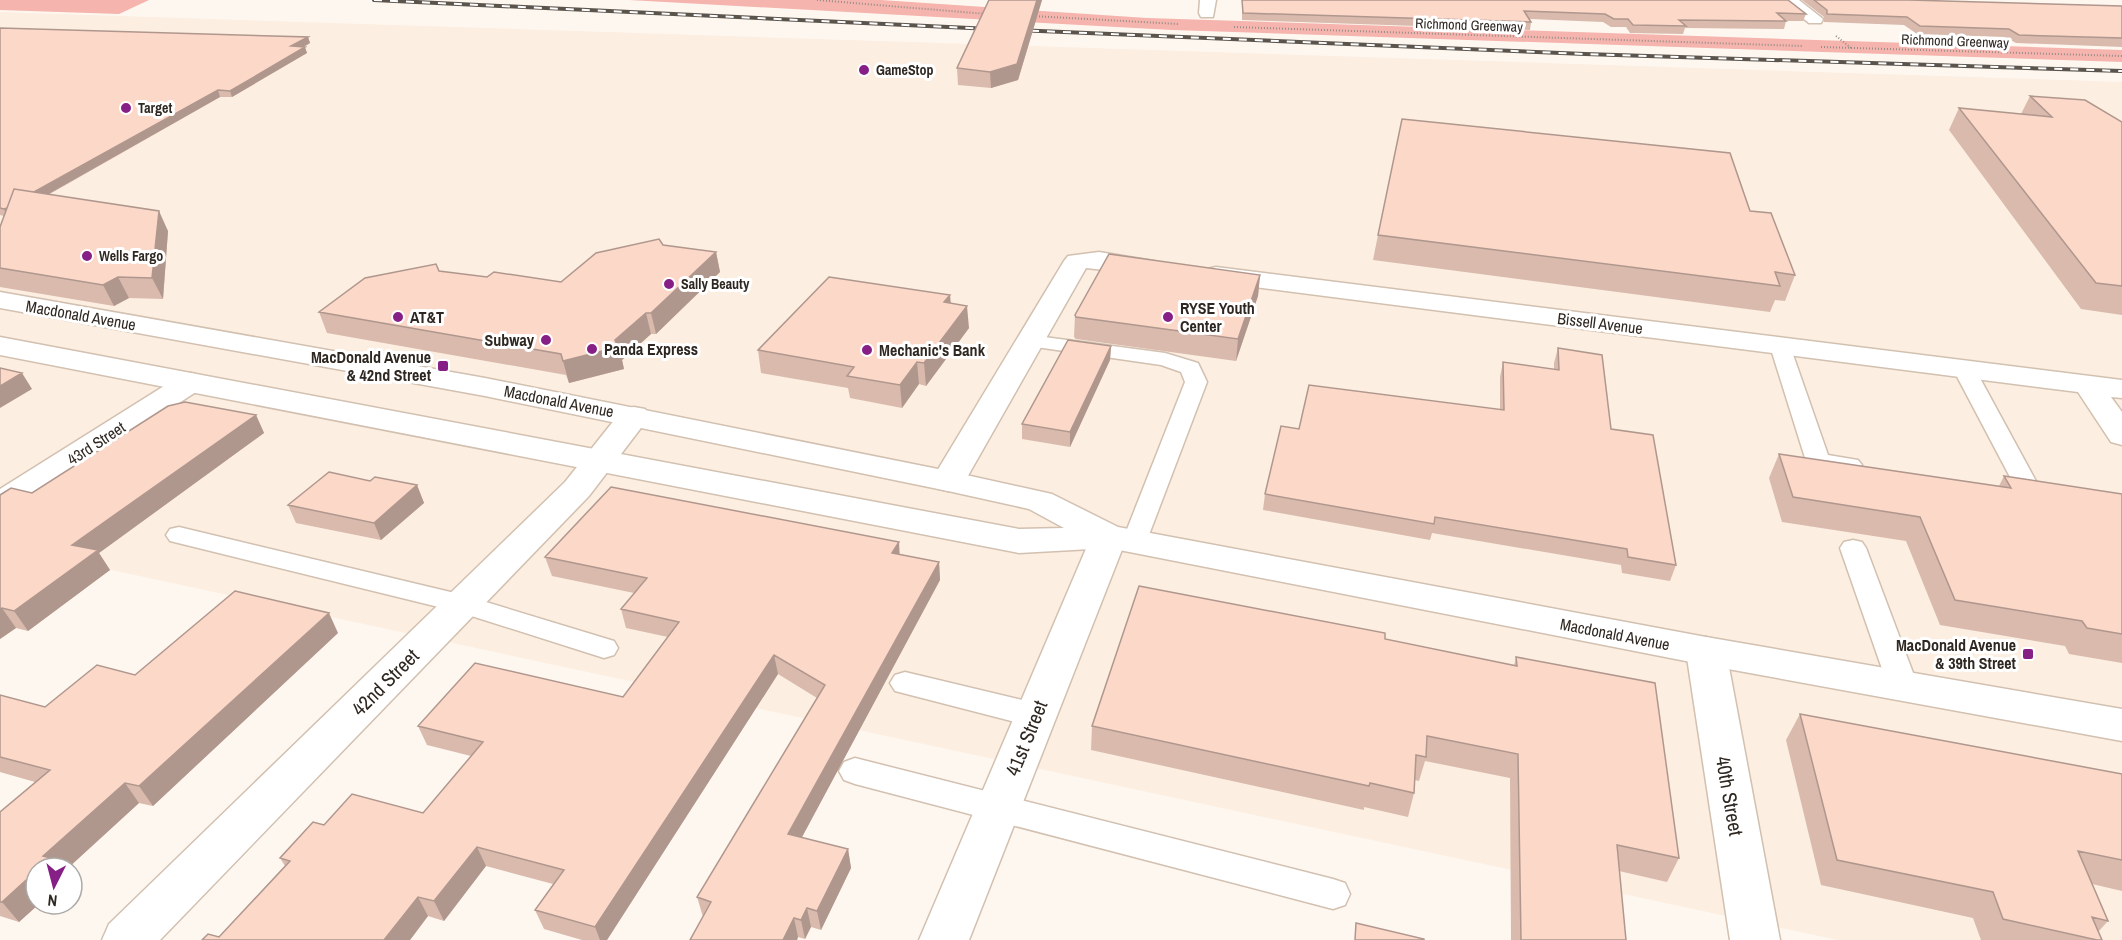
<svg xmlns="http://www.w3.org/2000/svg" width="2122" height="940" viewBox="0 0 2122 940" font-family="'Archivo Narrow',sans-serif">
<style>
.built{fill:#fceee0}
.green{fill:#f5b4ad}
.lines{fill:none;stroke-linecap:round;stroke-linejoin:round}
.service-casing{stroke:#d2c0b0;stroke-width:3}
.minor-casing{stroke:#d2c0b0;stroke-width:3}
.tertiary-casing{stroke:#d2c0b0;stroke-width:3}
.path{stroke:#958e87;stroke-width:2;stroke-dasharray:1 2;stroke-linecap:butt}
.service{fill:#fff;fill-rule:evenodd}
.minor{fill:#fff;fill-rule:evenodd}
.tertiary{fill:#fff;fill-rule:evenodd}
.rail-casing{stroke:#5b544d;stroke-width:4}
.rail{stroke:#fff;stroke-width:2;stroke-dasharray:8;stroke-linecap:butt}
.wall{fill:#d9baad}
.shaded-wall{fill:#b0978d}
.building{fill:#fcd8c9;stroke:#b0978d;stroke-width:1.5}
.poi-dot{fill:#861f86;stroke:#fff;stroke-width:2}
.labels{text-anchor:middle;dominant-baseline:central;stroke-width:6;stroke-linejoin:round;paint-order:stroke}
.far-street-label{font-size:14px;fill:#2f2822;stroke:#fff}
.far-poi-label{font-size:14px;font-weight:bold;fill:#2f2822;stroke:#fff;text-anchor:start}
.poi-label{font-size:16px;font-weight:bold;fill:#2f2822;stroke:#fff;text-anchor:start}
.street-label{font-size:16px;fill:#2f2822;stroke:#fff}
.near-street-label{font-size:20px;fill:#2f2822;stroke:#fff}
</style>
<rect width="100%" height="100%" fill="#fef7f0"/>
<path class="built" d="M0,12l2122,70v858h-284l-1838,-394z"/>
<path class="green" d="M0,0h149l-30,14 -119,-4z
M629,0h252l266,18 975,32v12l-950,-32z"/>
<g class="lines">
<defs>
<path id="service" d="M1029,335l136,18 33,10 9,19 -63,166 -9,2 -9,-2 -4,-6 63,-160 -4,-10 -20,-7 -139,-20 -3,-4 3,-4z
M1780,340l7,2 3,4 38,109 30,5 4,5 -4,5c-15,4 -33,0 -48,-4l-4,-5 -36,-115 3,-4z
M1964,363l8,1 3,5 68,125 -3,5 -9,3 -9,-3 -3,-5 -66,-125 3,-5z
M179,527l284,68 151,46 4,7 -4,7 -10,3 -145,-46 -289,-71 -4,-6 4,-6z
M1853,540l9,2 4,6 52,138 -5,8 -10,3 -10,-3 -5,-8 -48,-138 4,-6z
M905,672l130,31 11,4 4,8 -4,8 -11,4 -140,-36 -5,-8 5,-8z
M855,758l478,121 12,4 5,11 -5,11 -12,4 -478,-125 -11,-4 -5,-9 5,-9z"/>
<path id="minor" d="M1200,0h16l-3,17h-12l-2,-4z
M1780,0h19l24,19 -2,4h-12z
M1099,252l60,10 4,5 -4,5 -9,3 -64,-7 -121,213 -5,7 -12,3 -12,-3 -5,-7 133,-220 4,-5z
M1216,267l906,113v18l-11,-1 11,15v33l-11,-3 -33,-50 -871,-111 -4,-6 4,-6z
M191,373l11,3 4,6 -4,6 -190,124 -12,3v-26l180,-113z
M634,407l11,2 5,7 -61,80 -429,444h-58l7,-16 456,-442 58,-73z
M1109,526l13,3 5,8 -158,403h-50l172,-403 5,-8z
M1706,637l14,4 6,10 54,289h-50l-44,-289 6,-10z"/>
<path id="tertiary" d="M0,292l485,86 463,93 104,23 66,33 588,110 416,72v32l-416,-76 -597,-117 -90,5 -1019,-198v-18l1019,192 45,-1 -35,-19 -81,-18 -463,-95 -485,-88z"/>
</defs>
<use href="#service" class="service-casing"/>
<use href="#minor" class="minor-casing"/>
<use href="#tertiary" class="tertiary-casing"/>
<path class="path" d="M817,0l170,14
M1033,16l145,8
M1234,27l568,19
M1836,36l15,12
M1821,47l301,9"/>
<use href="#service" class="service"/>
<use href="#minor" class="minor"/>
<use href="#tertiary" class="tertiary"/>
<defs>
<path id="rail" d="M374,0l617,29
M1015,30l570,24 537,17"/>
</defs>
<use href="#rail" class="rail-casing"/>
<use href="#rail" class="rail"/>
</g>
<path class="wall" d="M989,0h53l-24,80 -27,8 -33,-3 -1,-17z
M1242,0h546l18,14 -3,7h-17l-2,8 -99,-1 -2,6 -53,-1 -4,-6h-15l-8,-5 -73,-3 1,3 -1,8 -288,-10z
M1802,0h107l213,6v41l-106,-4 -11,-6 -88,-3 -13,-9 -80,-3v-5z
M0,28l308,9 2,6 -6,4 3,6 -75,44h-12l-172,98 120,36 -5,68 -34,-1 -15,8 -114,-19v-60l4,-11 -4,-1z
M2030,96l92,26v193l-41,-6 -132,-179 10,-22 62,6z
M1750,211l45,64 -10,26 -10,-1 -5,12 -397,-52 5,-25z
M663,245l53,7 4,20 -64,62h-5l-29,26 2,9 -55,14 -3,-8 -239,-42 -8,-21 168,-35 74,5z
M1260,275l-2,21 -22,65 -160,-22 -2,-2 1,-22z
M950,295l1,8 18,25 -43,58 -7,-2 -17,24 -52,-10 -2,-10 -87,-15 -3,-23z
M1111,346l-1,14 -40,87 -48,-8v-15z
M1558,348l53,81 65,136 -6,16 -48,-8 -1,-8 -189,-32 -2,7 -167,-30 2,-16 235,-84v-33l3,-15 51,7v-6z
M256,415l8,18 -165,120 11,17 -82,61 -12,-3 -16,11v-144l32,-2z
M1779,454l220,32 5,-10 118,18v169l-53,-9 -4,-8 -125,-21 -34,-84 -124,-19 -13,-44z
M370,481l47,4 7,18 -43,37 -85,-17 -8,-18z
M900,554l39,8 1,18 -139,258 47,11 3,19 -30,62 -10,-3 -6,12 -7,-2 -1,3h-107l13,-23 -6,-20 120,-199 -39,-24 -171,266h-25l-38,-11 -9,-19 18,-26 -67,-18 -42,55 -16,-5 -18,24h-208l17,-3 66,-71 -5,-8 44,-33 99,-12 48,-57 -44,-11 -9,-19 205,-29 45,-60 -42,-9 -5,-19 13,-16 -82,-17 -7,-19z
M338,633l-185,173 -14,-3 -71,65h-32v36h3l-20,18 -19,-6v-104l35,-30 -35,-10v-77l45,12 90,-32z
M1516,657l163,201 -12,24 -48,-11 7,69h-115l-1,-162 -85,-17 -6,20 -4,-1 -1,13 -6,24 -44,-10v3l-273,-60 1,-24 422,-60z
M1800,714l322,60v117l-30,-7 16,37 -10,11 4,8h-121l-8,-22 -152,-33 -35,-145z"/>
<path class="shaded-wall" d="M1037,0h5l-24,80 -27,8 -1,-16z
M308,37l2,6 -16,9 -3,-6z
M305,47l2,6 -75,44 -2,-6z
M218,90l2,7 -212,120 -4,-8z
M159,211l9,20 -5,68 -11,-21z
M716,252l4,20 -64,62 -5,-21z
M1260,275l-2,21 -22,65 2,-22z
M118,277l11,21 -15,8 -11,-21z
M950,295l1,22 -7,-15z
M967,306l2,22 -43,58 -2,-23z
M646,313l5,21 -29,26 2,9 -55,14 -6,-22 52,-21z
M1111,346l-1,14 -40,87v-15z
M917,362l2,22 -17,24 -2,-23z
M22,373l10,16 -32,19v-22z
M256,415l8,18 -165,120 11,17 -82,61 -14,-20 58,-66z
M417,485l7,18 -43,37 -7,-17z
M899,542l1,18 -8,-7z
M939,562l1,18 -147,274 -5,-20z
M2,608l14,20 -16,11v-30z
M329,613l9,20 -185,173 -14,-20z
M774,655l4,19 -171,266h-7l-5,-13z
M125,783l14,20 -71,65h-29l4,-12z
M477,847l9,19 -42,55 -10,-20z
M848,849l3,19 -30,62 -4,-19z
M36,871v33h3l-20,18 -17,-20z
M418,897l10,19 -18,24h-26z
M807,908l4,19 -6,12 -4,-19z
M794,918l4,19 -1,3h-14z"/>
<path class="building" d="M989,0h48l-20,64 -27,8 -33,-4z
M1242,0h546l18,14 -29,-1 9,8 -107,-1 7,6 -53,-1 -5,-6h-14l-9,-5 -81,-3 7,11 -288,-9z
M1814,0h95l213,6v32l-103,-3 -10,-6 -89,-3 -13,-9 -80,-3v-4z
M0,28l308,9 -17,9 14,1 -75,44 -12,-1 -184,102 -20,-3 -7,19 -3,1 -4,-1z
M2030,96l55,4 37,22v164l-26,-3 -137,-175 93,9z
M1402,119l328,34 20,58 21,2 24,62 -20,-3 5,14 -402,-51z
M14,189l145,22 -7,67 -34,-1 -15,8 -103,-17v-41z
M659,239l4,6 53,7 -65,61h-5l-31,27 3,7 -55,14 -2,-7 -242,-42 46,-34 71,-14 3,7 48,6 7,-5 67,10 35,-29z
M1109,254l151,21 -22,64 -162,-22 -1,-2z
M829,277l121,18 -6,7 23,4 -43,57 -7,-1 -17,23 -53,-9 7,-9 -96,-17z
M1068,340l43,6 -41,86 -48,-8z
M1558,348l44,7 9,74 42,6 23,130 -48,-8 -1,-8 -192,-32 -1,7 -169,-30 16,-68 18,3 10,-44 195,25 -1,-48 56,8z
M0,368l22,5 -22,13z
M185,402l71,13 -184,130 26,5 -84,61 -12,-3 -2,1v-114l11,-7 21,5 136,-87z
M1779,454l232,34 -7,-12 118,18v140l-35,-6 -5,-7 -127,-21 -35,-83 -127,-20z
M329,472l41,9 5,-4 42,8 -43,38 -86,-18z
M611,487l288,55 -7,11 47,9 -151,272 60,15 -31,62 -10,-3 -6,12 -7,-2 -11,22h-93l21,-38 -14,-5 128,-212 -51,-30 -179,272 -60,-17 29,-40 -87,-23 -43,54 -16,-4 -34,43h-182l6,-6 11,3 71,-76 -10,-3 33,-36 11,3 28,-31 71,19 60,-71 -65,-16 57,-63 148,34 56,-75 -58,-13 26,-31 -102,-21z
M1139,586l246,47v6l132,27 -1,-9 139,26 24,175 -62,-13 9,95h-105l-3,-186 -91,-18 -1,21 -10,-2 -2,38 -44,-10 -1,3 -277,-60z
M235,591l94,22 -190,173 -14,-3 -82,73 8,2 -12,10h-3v3l-34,31h-2v-90l50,-42 -50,-13v-62l45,12 52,-42 38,10z
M1800,714l322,60v86l-44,-9 30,70 -16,-4 10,23h-5l-94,-21 -10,-27 -156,-32z
M1356,923l68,16v1h-69z"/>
<g class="poi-dot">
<circle cx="864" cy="70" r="6"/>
<circle cx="126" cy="108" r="6"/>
<circle cx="87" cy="256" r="6"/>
<circle cx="669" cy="284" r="6"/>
<circle cx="398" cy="317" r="6"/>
<circle cx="1168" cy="317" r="6"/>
<circle cx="546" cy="340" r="6"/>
<circle cx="592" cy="349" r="6"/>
<circle cx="867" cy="350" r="6"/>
<rect x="437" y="360" width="12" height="12" rx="3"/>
<rect x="2022" y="648" width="12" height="12" rx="3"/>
</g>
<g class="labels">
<g class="far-street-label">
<text transform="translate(1469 25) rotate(2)">Richmond Greenway</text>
<text transform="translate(1955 41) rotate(2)">Richmond Greenway</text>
</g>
<g class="far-poi-label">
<text x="876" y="70">GameStop</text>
<text x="138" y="108">Target</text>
<text x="99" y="256">Wells Fargo</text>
<text x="681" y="284">Sally Beauty</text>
</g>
<g class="poi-label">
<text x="1180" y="308">RYSE Youth<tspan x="1180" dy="18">Center</tspan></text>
<text x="410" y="317">AT&amp;T</text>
<text x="534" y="340" text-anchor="end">Subway</text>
<text x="604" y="349">Panda Express</text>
<text x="879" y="350">Mechanic's Bank</text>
<text x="431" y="357" text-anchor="end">MacDonald Avenue<tspan x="431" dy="18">&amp; 42nd Street</tspan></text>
<text x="2016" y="645" text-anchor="end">MacDonald Avenue<tspan x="2016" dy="18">&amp; 39th Street</tspan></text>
</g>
<g class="street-label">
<text transform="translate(81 315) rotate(10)">Macdonald Avenue</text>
<text transform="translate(1600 323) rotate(7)">Bissell Avenue</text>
<text transform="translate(559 401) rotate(11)">Macdonald Avenue</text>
<text transform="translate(96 443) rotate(-33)">43rd Street</text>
<text transform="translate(1615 634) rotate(11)">Macdonald Avenue</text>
</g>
<g class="near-street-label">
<text transform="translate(385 682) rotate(-45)">42nd Street</text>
<text transform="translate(1026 738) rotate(-68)">41st Street</text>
<text transform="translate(1730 796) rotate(80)">40th Street</text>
</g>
</g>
<g transform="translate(54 886) rotate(186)"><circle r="28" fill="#ffffff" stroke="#aca9a7" stroke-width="1.5"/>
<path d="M0-4.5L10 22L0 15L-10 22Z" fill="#861f86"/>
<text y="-9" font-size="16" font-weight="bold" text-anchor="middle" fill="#2f2822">N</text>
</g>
</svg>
